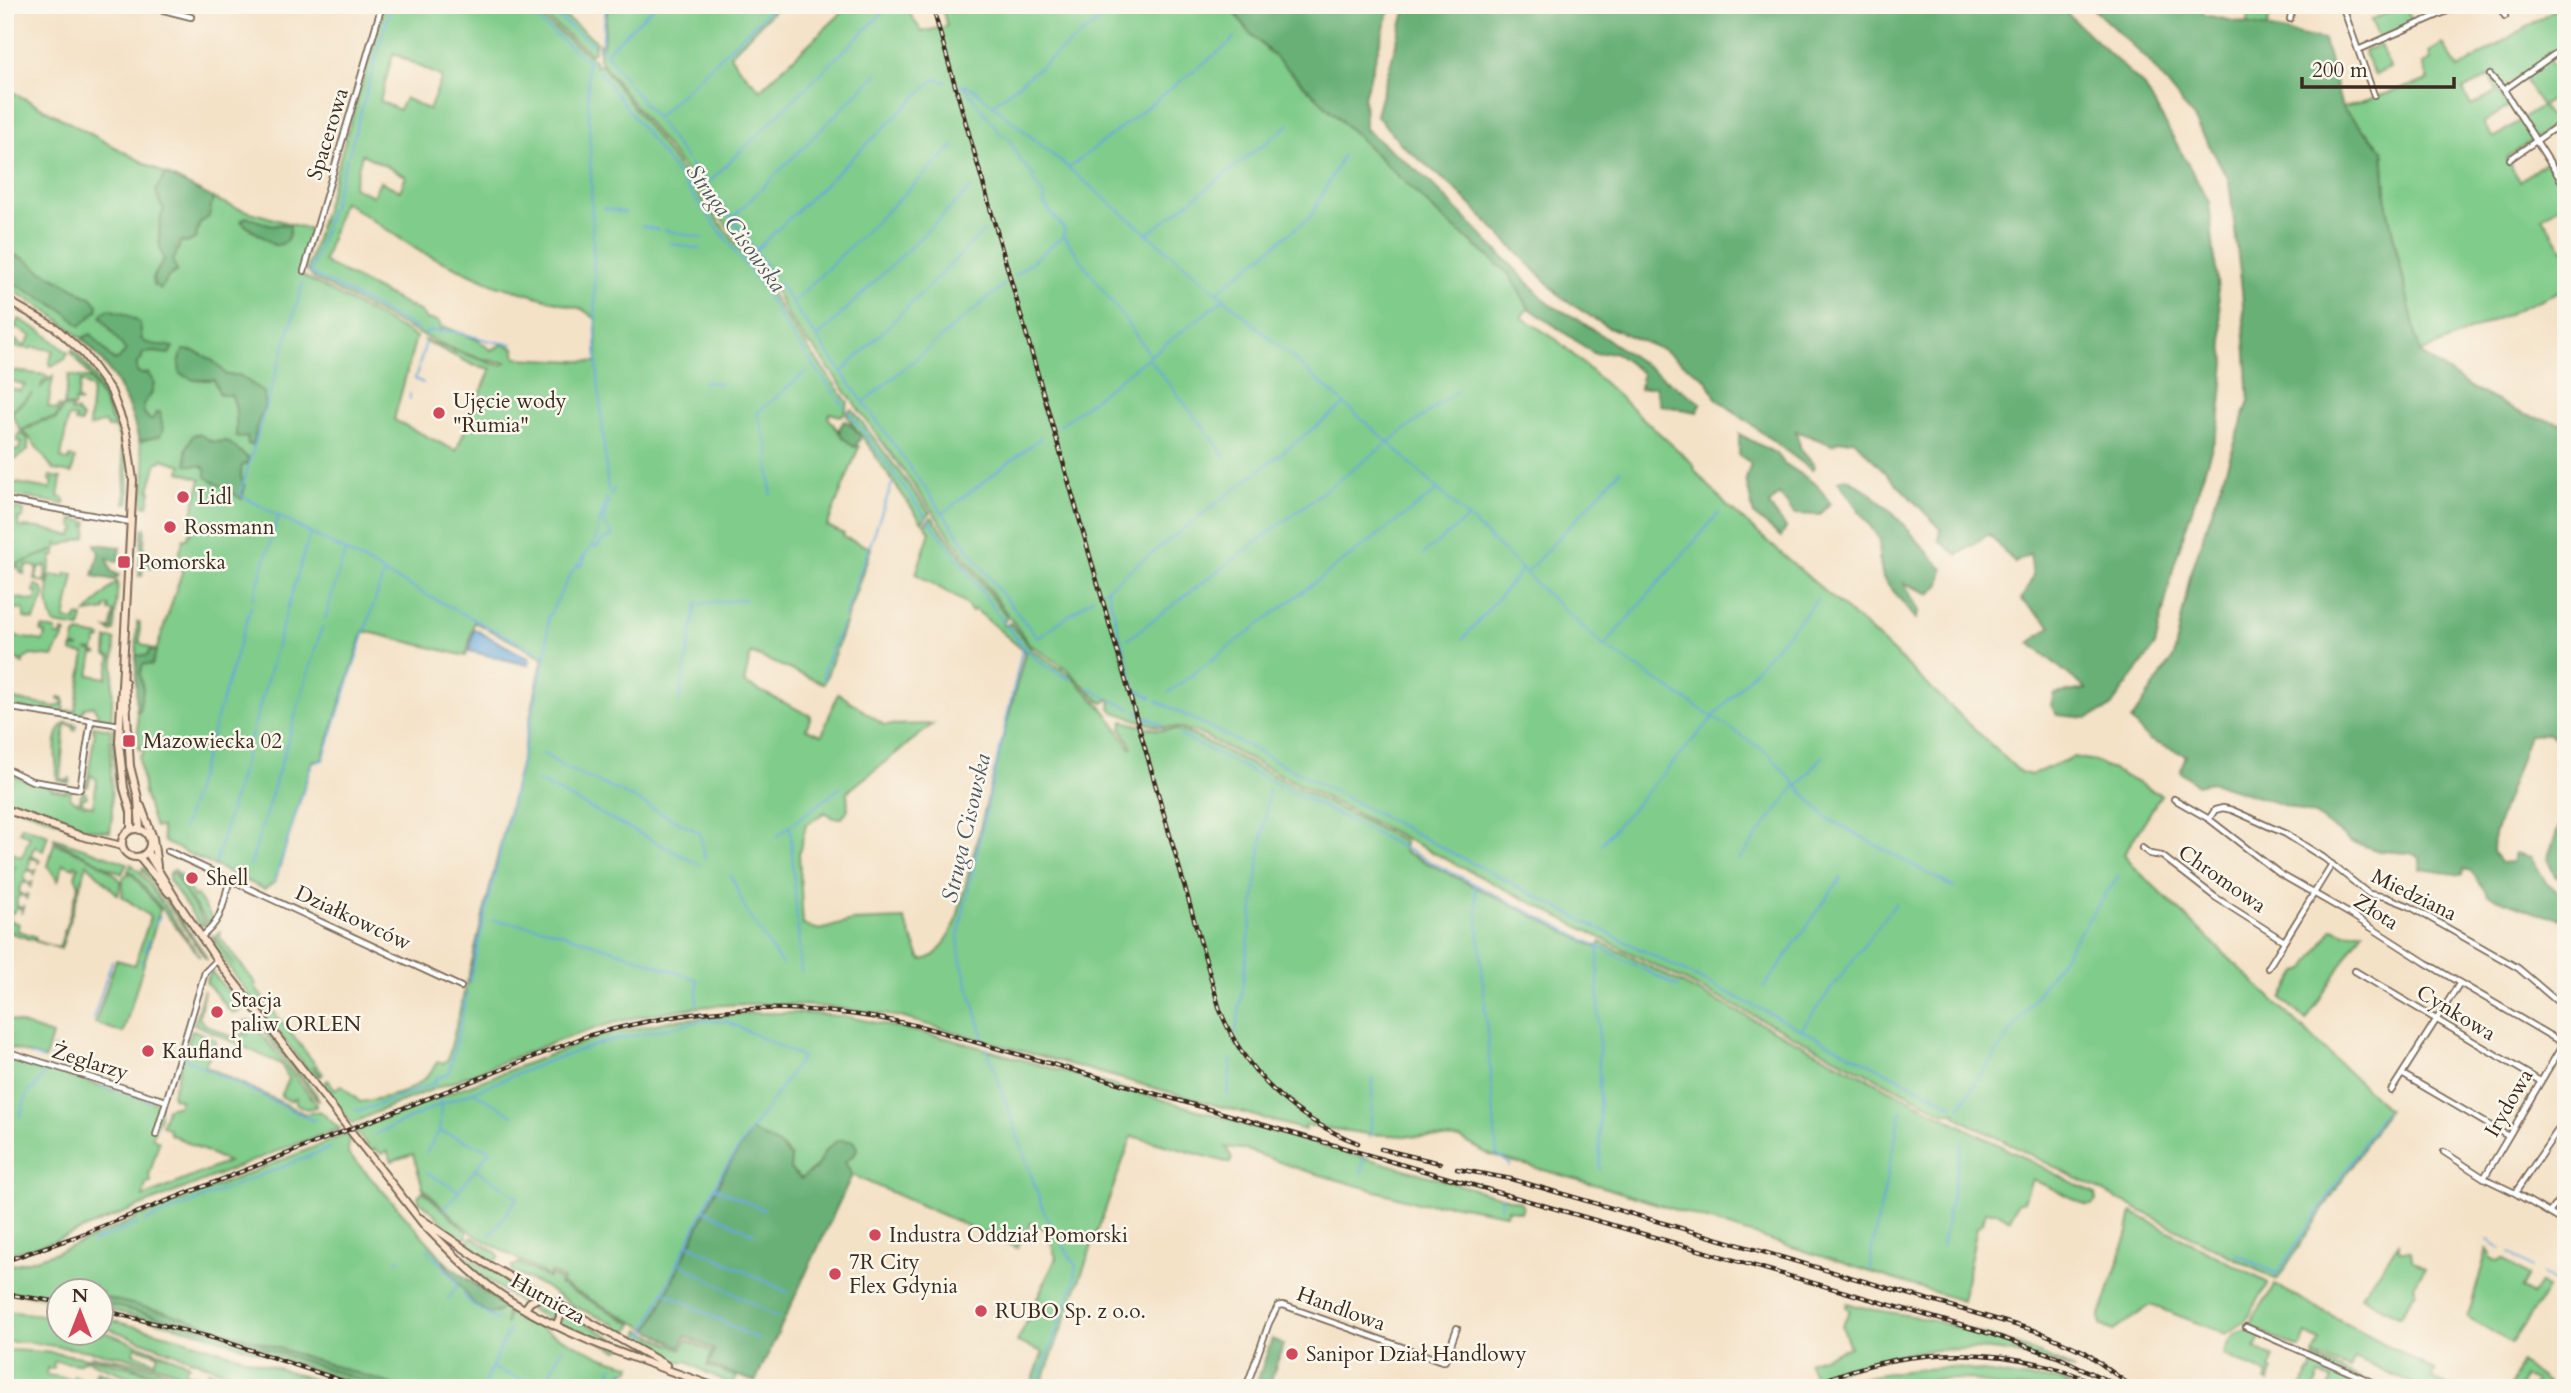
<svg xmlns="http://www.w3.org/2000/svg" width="2571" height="1393" viewBox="0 0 2571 1393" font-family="Cardo,serif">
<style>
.green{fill:#80cc8a;stroke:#5e7b54;stroke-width:2;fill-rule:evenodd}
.forest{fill:#68b076;stroke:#526d4a;stroke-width:2}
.water{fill:#67a8da;stroke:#51697c;stroke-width:2}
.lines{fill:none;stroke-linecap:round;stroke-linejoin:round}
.stream{stroke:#67a8da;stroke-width:2}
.street-casing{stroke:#7c6a59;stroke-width:8}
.secondary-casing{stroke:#7c6a59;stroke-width:10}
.street{stroke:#fff;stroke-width:4.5}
.secondary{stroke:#fce5cf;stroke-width:6}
.rail-casing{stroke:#3b2a1e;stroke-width:4.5}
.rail{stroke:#fbf7ec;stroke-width:2;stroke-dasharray:5;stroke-linecap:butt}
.poi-dot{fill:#d1495b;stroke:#fbf7ec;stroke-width:2.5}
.labels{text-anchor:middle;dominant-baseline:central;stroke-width:5;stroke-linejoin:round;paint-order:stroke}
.street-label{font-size:21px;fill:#3b2a1e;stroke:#fbf7ec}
.poi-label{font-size:21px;fill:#3b2a1e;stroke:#fbf7ec;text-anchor:start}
.water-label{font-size:23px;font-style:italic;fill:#4a5660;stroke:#fbf7ec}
</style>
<rect width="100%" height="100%" fill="#fbf7ec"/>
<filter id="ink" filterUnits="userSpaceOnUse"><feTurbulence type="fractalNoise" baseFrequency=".0143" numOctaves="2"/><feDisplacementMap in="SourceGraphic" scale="14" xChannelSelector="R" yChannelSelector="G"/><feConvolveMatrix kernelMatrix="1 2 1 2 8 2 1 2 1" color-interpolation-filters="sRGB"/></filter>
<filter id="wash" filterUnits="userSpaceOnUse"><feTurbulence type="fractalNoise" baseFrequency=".00686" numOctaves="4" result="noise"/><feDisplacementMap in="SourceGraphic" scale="28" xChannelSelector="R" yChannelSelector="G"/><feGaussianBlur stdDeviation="1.57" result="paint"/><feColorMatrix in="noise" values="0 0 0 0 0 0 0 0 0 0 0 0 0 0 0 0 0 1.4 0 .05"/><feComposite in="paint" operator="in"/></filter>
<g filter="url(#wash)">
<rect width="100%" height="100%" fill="#f4e2c7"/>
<path class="green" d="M385,5h140l70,55 1,7 4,-4 160,213 28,45 60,82 -4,11 -4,2 -10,-3 -2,4c9,12 18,28 31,30l-32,79 17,8 -1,3 28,11 -47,136 -73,-31 -7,30 67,33 -5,13 16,6 16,-42 46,32 49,-1 -86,68 1,17 -6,9h-8l-9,-6 -19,13 -7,28 4,72 17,5 31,-9 53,-2 17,41c19,-1 27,-24 35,-38l69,-270 -50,-43 -3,3 -8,-10 -48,-28 14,-42 -6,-8 8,-7 75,100 -4,7 2,2 5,-3 22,27 38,25 36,37 24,36 2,-1 -11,-19 2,-7 35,9h19l14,4 213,107 -1,10 195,97 3,-6 494,252 1,7 -4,4h-6l-54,-26 -8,22 -7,2 -7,17 -13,-8h-12l-3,11 -5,4 -15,74 -362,-115 -110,-31 -29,-16 -92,-5 -65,-9 1,5 -405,-113c-97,-17 -194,-20 -290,7 -49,14 -97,34 -145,53 -35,14 -80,29 -113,47l-29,-35v-5l5,-4 7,9 6,-4 19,17c34,-6 60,-9 78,-41l5,2 5,-4 73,-298 22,-104 -69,-35 -8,34 -102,-25 -42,128 -10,2 -37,121 -11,7 -100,-47 -3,-15h-6l-1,-2 -10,-32 -5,-36 4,-3 1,-7h-2l-3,3 -3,-60 1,-68 3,1v20l16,8 27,-82 -40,-3 -1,10h-3l3,-47 3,-1 -2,32 32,6 9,-28 3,1 2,-6h2l1,-3 -4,-1 13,-50 -21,-7 2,-7 -20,-6 -2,3h-3l-8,28 2,1 -3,15 -5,-1c0,-12 2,-25 2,-37 0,-9 -5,-18 -6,-27 -15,-76 -67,-120 -134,-154v-199l197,106 32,13 77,23 -10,45 115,62 -22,83 62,31 35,-82 -18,-4 -50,-25 71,24 8,1 5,-3c-46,2 -150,-62 -194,-84l-6,-8zM393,53l49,24 -13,33 -24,-12 -6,12 -19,-9zM362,154l44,22 -6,15 -20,-10 -7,15 -20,-9zM343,201l78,51 75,33 86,24 14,10 1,43 -81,-4 -2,-10 -11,-4 -12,6 -13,-10 -33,-13 -5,4 1,-5 -3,-5 -12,-2 -5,-7 -90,-46 -7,-5z
M530,5h20l46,36 -2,11 -4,1z
M608,5h171l-49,50c7,14 20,23 30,35l90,-85h54l18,27 25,-6 -6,-21h288l20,27 191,184 69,58 20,34 -8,9 36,23 137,125 1,6 32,35 148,129 145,137 11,3 42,-18 22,4 66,34 -37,59 13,16 251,240 -111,170 -311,-158 -10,-6 -1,-4 -10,1 -749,-381 -15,-4 -22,-1 -45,-15 -4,-4 1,-7 -2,-2 -6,4 -4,-2 -32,-32 -38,-25 -215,-296 -7,-6 -19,-26 -14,-27 -48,-65 -127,-165v-16l4,3z
M2249,5h23l-5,23 -20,-4z
M2562,5h4v43l-17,12 17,29 -24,17 13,19 -49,33 14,23 30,-22 16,23v20l-24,15 21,33 3,-1v39l-146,65 -33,-146 -4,-57 -41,-42 87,-28 -6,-16 8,-4 -2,-8 14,-8 15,25zM2489,76l8,15 -26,15 -8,-16zM2522,76l20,30 -49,32 -10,-15 25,-16 -10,-16z
M2405,6l8,18 -34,14 -8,-18z
M2380,45l10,23 -15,7 -11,-22 1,-3z
M19,319l25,14 24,20 -3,6 -12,7 -4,-2 4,-14 -22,-3 -1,2 -23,-3v2l-2,-5 4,-6 2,1 -2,3 4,2 2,-3 10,6 6,-10 -14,-8 -4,1z
M73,349c44,50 56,88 56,154h-4c1,-66 -12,-101 -54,-151z
M5,370l41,5 2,2 -6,6 -1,4 12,-11 -5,31 9,3 1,-4 4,1 -7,11 -14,2 -20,11 -10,-18 22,-20 -23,19 -5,-8v-17l15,4 5,-6 -20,-6z
M69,375l21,4 14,23 10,26h-6l-3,-6 -16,5 3,-38 -11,-8 -4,18 4,3 -6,-1 -1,6 -10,-2z
M64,407l8,1 -1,4 5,-1 6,7 -1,5 -6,-1 1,-4 -8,-1 -7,41 8,3 1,-4 5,1 -3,15 -18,-3 -26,-34 -6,-4 20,-11 14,-2z
M852,409l78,104 -8,9 -47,-66 1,-1 -28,-37 -1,-6z
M19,433l9,5v12l-12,9h-11v-11l13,3 4,-9 -5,-1z
M50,476l11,2 -3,19 7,2 -1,5 -59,-10v-13l45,8 3,-8 -4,-1z
M14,508l10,3 -1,7h-5l1,9 21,1 32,8 4,-8 -4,-2 1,-7 15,3 -1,4 -2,-1 2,4 -1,8 -27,9 -3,-4 1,7 -48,18 3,-22 3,-2 -3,-1 2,-11 -3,-4z
M56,550v6h-4l-5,30 -1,-4 -4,-1 3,-1 1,-15 -8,3 -2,10 3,3 -4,-1 2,-13 -11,-2 -2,9 -4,-2v-4l-10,-1z
M66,573l8,1 -9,45 11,2 1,-5 6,1 -3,11 -26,-4c-7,-18 -7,-31 -4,-49l15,2z
M116,582h2l-4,49 -3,1 -4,-3h4l3,-17 -5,-1v-5h-3l-1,4 -19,3z
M35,585l6,2 4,7 -11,26 -10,-2v-8l-19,-3v-11l30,5 3,-8 -4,-1z
M42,628l14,2v6h5l1,-5 4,1 -13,25 -22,-2 -8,5v4l-3,-1v-3l-8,-1 -6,32 10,9 40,7 6,-3 1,-4 -5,-1 1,-2 5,1v17l-59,-10v-70l38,6 3,-8 -5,-1z
M78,633l23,4 -1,3h-3l-3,11 -8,-1 12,4h-5l-4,21 18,3 4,-21 -5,-2 1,-16h7l1,2 -4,81 -17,-3 4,-5 -5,-8 -9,2 -2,9 -17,-2 3,-5 7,1 10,-57 -13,-2v-4h8l-7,-2 2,-10z
M66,722l11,3 -2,5h-2v-4l-8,-2 -5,55 8,2 2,-4 -1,6 -12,-3c0,-17 -7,-47 9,-58z
M93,726l17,3 2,88 -2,15 -36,-5 -69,-24v-32l26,11 20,4v3l15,3 1,-3h4l-1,9 9,5 3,-11h3l2,5 -4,1 -1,6 11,2 4,-26 -6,-5 -3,12h-4l-1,-2 4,-2 8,-52 -2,-1z
M113,727l3,4 6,60 7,19 -1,8 -13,-30z
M22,826l26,9 -5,16 -8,-5 -5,10 10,4 -2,4 1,-4 -9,-2 -1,11 6,3 2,-4 -3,8 1,-4 -7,-2 -5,7 2,1v4l6,2 2,-3 -3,7v-4l-6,-2 -5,7 1,5 6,2 2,-3 -2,7v-3l-5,-2 -4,3v8l5,2 2,-3 -3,9 1,-5 -5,-2 -2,5h-3l-3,8 10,4 -2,6 19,7 -1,4 24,7 20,-63 -4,-8 3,-11 -3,-1 -1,3 -11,-4 -5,17 -10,-15 6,-23c18,8 58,22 67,39l-3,13 -31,-31 -26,85 -56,-18v-37l4,-10h3l2,-5 -3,-1 4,-11 -5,-2 2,-12 10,4 8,-21 -11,-4z
M54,838l73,25 -5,11 -68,-34z
M131,864l10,9 59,84 -67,-84 -5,-2z
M145,867l59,86 3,7 -65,-91z
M174,869l7,7 13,21 3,-2 16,25 -4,4 -22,-29z
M172,871l34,55 -6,-1 -31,-45v-6z
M128,873l4,1 28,36 -37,123 -28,-10 21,-63 19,5 15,-48 -28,-21 1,-18z
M2333,928l12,5 18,-3 -57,91 -24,-23 16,-26 7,-2z
M221,931l-2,5 37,48v5l67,85 -2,2 -9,-10 7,11h-5l-55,-69 -45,-61 -1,-11 20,29 -17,-26v-3z
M211,971l31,38 -5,4 -6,-1 -25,-30z
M204,990l-5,28 5,6 32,15 8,-6 4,3 -3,-4 4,-3 -7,-8h9l65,82v4l-10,2 -10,-5v-6l-6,3 -9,-5 8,-17 -8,-15 -87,-40z
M750,1013h53l46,4 101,22 570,163 3,4 -2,6 -13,-3 -2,5 -55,-10 -33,-1 -125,-36 -46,-17 -21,-3 6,11 -2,5 -98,-27 -92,252h-10l13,-36 -26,-10 39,-84 -9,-28 -16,-7 -14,25 -165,-73 -7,-13 10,-8 2,-5 -5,-8c-23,-1 -22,6 -34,23 -4,6 -11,10 -17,15l-11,-10 1,-12 -9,-10 -31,-15 -27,41 -75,157 -88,-46 2,-5 -12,-7 -3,4 -72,-40 -22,-18 -31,-30 -10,-34 -21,7 -5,-10 -5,3 -7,-5 -4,2 -17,-22 243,-92 76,-17z
M5,1018l47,17 -7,24 -40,-13z
M256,1022l10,7 50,65 3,8z
M193,1030l23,10 -11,26 100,48 15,-3 20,18 -53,18 -236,95 -46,13v-201l35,15 1,-2 118,37 1,12 -8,21 7,5 -10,34 2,6 -5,2 -3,13 85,-35 -58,-28 -1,-5 -7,-4 5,-17 12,-3 1,-6 -6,-1 -2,-4 19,-62z
M344,1133l5,6 -1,15c51,51 94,107 143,159h6l-29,-35 39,29 -1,18 3,-17 8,6 1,4c12,-1 23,12 34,16 24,10 52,27 79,31l-1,6h-5l-8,17h-247l-168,-55 -100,-25v-16h-42l-1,8 -54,-9v-25c45,-7 89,-30 131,-47v-3l5,-2 1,2 197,-79z
M423,1191l44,41v5l-6,2c-17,-9 -24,-27 -42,-38l-1,-5z
M2132,1212l136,71 -22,38 -20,13 -75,-29 -38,26 -12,-6 -1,-9 28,-84z
M472,1237l25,16 2,4 -6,5 -24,-17 -1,-5z
M2399,1243v8h12l1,9 13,8 -11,17 2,6 -17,26 -38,-21z
M2487,1249l4,4 -1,4 8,5 5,-3 25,17 -7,13 11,6 8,-12 8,6 -37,54 -43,-26z
M461,1255h4l71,42 -13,8 -51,-36 -12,-12z
M519,1263l30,16 2,-4 9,5 -1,4 74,40c-3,6 -7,8 -13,8l-6,-8 -40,-18 -31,-20 -31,-14v-5z
M2275,1285l162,87h-3l-2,5 19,11h-31l-65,-30 -5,11 -37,-14 7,-14 -14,-7 -6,15 -49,-22 3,-10z
M543,1301l6,2 6,7v12l-25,-13 2,-4z
M1847,1303c23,8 46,9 69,14 50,11 114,30 159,53 -28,-8 -56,-18 -85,-20 -65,-5 -131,8 -190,38h-7l22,-11 -7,-15 42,-15 -8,-22 8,-14 -4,-4z
M562,1310l60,33 1,4 -5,3 -58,-26z
M5,1311l54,6 1,17h42v-3l56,21 -1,2 -22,-7 -2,6 22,9 4,-10 28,11 2,3h-2l-2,6 20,7 3,-8 35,13 -2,4h-22l-53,-20 -43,-12 -96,-14h-22z
M102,1318l78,20 161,50h-33l-8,-3 -3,3 2,-7 -5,-2 -4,9 -18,-5 -1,3 4,2h-7l-166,-62z
M640,1330l41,20 6,-10 25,12 -5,14 30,11 -2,4 -5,3c-14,-8 -31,-13 -42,-23l-15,1 -19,-15 -17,-10z
M2248,1330l13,6 -6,12 19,9 -5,12 3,2 -3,11 -3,-1 2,-7 -44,-19c5,-14 7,-23 24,-25z
M5,1350c63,1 125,13 183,38h-29l-66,-25 -5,-4 -11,5 -21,-3 -2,1 -1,7 -6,-1 -1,7 27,4 1,-3 5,1 4,11h-78z
M90,1356c43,2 82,17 122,32h-17l-74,-26z
M2314,1358l58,26 -2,4h-41l3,-8 -13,-4 -5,12h-13l8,-17h2z
M2521,1362l28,22 -3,4h-14l3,-7 -11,-4 -5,11h-6l-2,-3z
M1950,1367l79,12h29l16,9h-74l-29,-9 -57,1 -2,8h-82c39,-15 78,-18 120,-21z"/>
<path class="forest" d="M1229,5h162l-27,92 1,32 62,50 123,126 26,13 125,85 -4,9 -37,-7 -5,-19 -15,3 2,-16 -28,-21 -19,2 -66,-46 -20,-34 -69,-58 -191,-184z
M1407,5h651l87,82 64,115 16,160 -6,63 -45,140 -19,81 -45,62 -22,10 -31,-3 -6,-10 3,-11 32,-5 -56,-46 21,-17 -30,-26 12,-23 -3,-23 -15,9 -26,-29 -31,21 -19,-14 2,-12 -87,-89 -15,1 -7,4 -36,-14 5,19 14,16 -3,4 -96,-72 -9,-18 -44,-30 -59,-25 -42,-27 -108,-110 -52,-43 -26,-30z
M2089,5h108l8,10 119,25 18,68 41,42 4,57 33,146 53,36 52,26 41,10v322l-16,-13 -21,1 -35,99 -1,17 7,12 12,-1 3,-9 16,4 16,27 19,13v23l-30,-7 -48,-18 -17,-24 -7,-2 -2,6 -42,-6v-11l-9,-5 -32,-2 -29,-10 -35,-26 -104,-33 -14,3 -17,-14 6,-16 -37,-15 -18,-19 43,-65 16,-80 59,-175 -7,-111 -13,-110 -34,-60 -48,-61z
M166,174l47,24 -4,19 -9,6 -5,16 -8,4 -6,-2 -8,21 4,9 -8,5 -8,13 -7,-4 -1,-7 11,-19c-7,-14 -6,-36 0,-50l-4,-5 -4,-14z
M246,217l27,9 8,-2 9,2c0,12 -4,20 -17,19 -10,-10 -22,-13 -32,-24z
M5,251l20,8 15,11 36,19 8,6 7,2 7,8 -1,6 -17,15 -17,-16 -58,-31z
M109,309l16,5 15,9 2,17c10,7 20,4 31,7l-4,7 -16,-2 -10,1 -2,7 -4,3v9l5,2 6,-1 6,10 -3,12 -8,9 1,9 6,7 3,-1 3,-7h4l3,18 -3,6 -19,5 -3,-4c-9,-39 -28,-71 -56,-99l9,-4 22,26h5l8,-9 -25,-34 3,-5z
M183,350c17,0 35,12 43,25h13l25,17 1,12 -8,21 -4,21 -5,-2 -1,-7 -8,1 -3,-3c0,-12 2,-29 -5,-40h-9l-3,-2 -5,-13h-20l-14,-6 -1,-10z
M844,421l5,2 12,13 -4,9 -3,2 -13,-11 -2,-7z
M199,434l14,8 14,-1 21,17 -1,5 -5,3c-2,9 -1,14 3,21l-3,12 -36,-22v-7l-4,-4 -15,-1 -1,-16 7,-14z
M1739,434l38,20 7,9 33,22 13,18 -10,12 -26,-1 -15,-20 -10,11 17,23 -5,9 -27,-22 -8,-36 5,-16 -12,-8z
M1846,478c39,19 67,59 97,91l-3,15 -10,10 -26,-11 15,28 -3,8 -33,-41 -4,-21 1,-17 -42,-59z
M95,544l25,3 -1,13 -3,2 -9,-4 5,14 7,3 -4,5 -22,-4 6,-23z
M151,649l5,2 -4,14 -9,-1 -3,9 3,17 -4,21h-3v-56l11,1z
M2566,808v75l-11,-7 -8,-17z
M751,1131c19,9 26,11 40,26l-1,12 11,10 15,-11 9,-17 13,-11 15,1 4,7 -2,6 -10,8 7,13 -97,207 -46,-17 5,-15 -28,-14 -6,11 -31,-17 75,-157z
M442,1260l59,45 -1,6 -11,3 -16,-11z
M102,1297l64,15 237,76h-19l-172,-57 -110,-28z
M1272,1339l11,6 -13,38 -12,-4z
M97,1371l38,13 4,4h-50z"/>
<path class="water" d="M474,629l56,30 -2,6 -59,-14z"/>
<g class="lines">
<path class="stream" d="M518,5l73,58
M543,5l50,40
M601,51l5,-46
M605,53l51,-48
M606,53l21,29
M587,60l10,305 11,127
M599,71l164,217 22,38 59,80
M963,85l38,49 8,5 11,21 14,16 -1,5 12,16 -1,7 21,26 -2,5 88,121
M630,86l26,32 119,-113
M959,86l6,-1 10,5 249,208 164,144 137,130 15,16 64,58 164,107 37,42 24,24 125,69
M993,104l126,-99
M656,118l30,41
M349,154l42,-149
M690,164l17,19
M1070,167l161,-125 3,-5
M711,189l-4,-5 184,-179
M715,195l58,80
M603,208l23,5
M732,218l145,-144
M642,226l16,4
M665,230l37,8
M1149,233l141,-109
M669,243l31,6
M756,250l179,-171 11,3
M311,273l108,57
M310,274l37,-116
M1014,276l48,-39
M778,282l14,21 162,-157
M1218,291l93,-75 32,-61
M792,303l204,284 42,51 56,-41
M425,334l2,-2c33,-6 52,11 85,12
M817,338l154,-150
M282,355l21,-72
M280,359l-40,134 2,3 68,37 -23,77
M1149,359l67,84 8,13
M843,371l141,-140
M704,382l16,1
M423,383l-8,-4 11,-37
M410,394v5
M864,402l141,-118
M848,411l78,106
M1059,426l165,-127
M771,495l-3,-49 -11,-33 51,-43
M611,496l3,-8
M943,513l99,-76
M929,520l75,102
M310,533l35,18 -20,68
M593,546l4,1 6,-7 10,-4 -10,-15 6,-20
M346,552l33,17 8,6
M1423,554l45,-36
M579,566l5,-2 1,-9
M1527,572l94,-102
M1107,588l27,98 5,5 13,7
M1103,591l242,-187
M253,599l25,-82
M844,617l48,-133
M1128,639l330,-249
M1463,639l58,-68
M1605,645l114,-132
M1023,646l18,17 29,16
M824,679v-11l18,-43
M1089,688l18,10
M1169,692l268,-201
M1113,700l18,9
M679,701l18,-97 49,-5
M1157,701l92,46 348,181
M1136,712l26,13
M1180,735l498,252
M542,753l21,14 58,25 79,41 5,26
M538,781l162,84
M1799,785l24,-29
M790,827l11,145
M183,829l68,-223
M776,837l65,-50
M1602,843l215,-243
M1739,860l57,-75
M215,864l71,-251
M250,866l72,-239
M731,875l15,36 36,54
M274,883l38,-120 11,-3 60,-184 4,-1 9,4 150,78
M1475,885l22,270 13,9v3
M492,920l53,8 87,28 65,24v24
M154,925l6,-8
M1600,929l353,176
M1598,947l2,222
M146,950l3,-10
M142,963l1,-3
M469,983l78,-332 1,-33 22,-43 25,-34 11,-43
M1764,987l77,-109
M93,1019l19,-58
M1802,1028l94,-125
M1236,1033l33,-244
M985,1042l-25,-84 -2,-22 65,-290 -17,-21
M987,1048l58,167 31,51 -1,14 -39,108
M31,1055l12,4
M184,1058l130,63
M51,1061l3,-14
M28,1063l12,5
M434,1085l1,-6 14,-6 18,-80
M101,1086l50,15
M27,1091l7,-2 11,-18
M473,1092l78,-32 53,-18 95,-21h27l76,36 -81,117 -74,152 1,4 -5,6
M1227,1096l4,-36
M1959,1108l160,-233
M355,1110l5,1 49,-17 24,-11
M20,1117l7,-23
M439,1131l51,19 -45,59
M376,1134l65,-30 -1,-4
M1370,1137l3,-59
M426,1153l13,-22 2,-27 32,-12 40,23
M476,1169l42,28 -28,39
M427,1173l32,18
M1361,1173l3,-16
M714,1187l50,23
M1500,1207l2,-10
M705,1210l49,24
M145,1221l185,-73
M2488,1240l13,8
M92,1242l46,-18
M688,1244l100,48
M1942,1246l20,-104
M427,1249l30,33v5l-9,12
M2509,1253l23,15
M2236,1254l41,20 107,-162
M397,1262l3,-4
M678,1262l100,56
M1871,1270l1,-21 29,-139
M2542,1274l24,16
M665,1292l92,47
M463,1294l10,11 25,16
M493,1368l48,20
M484,1384l25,-55
M543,1388l19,-40
M602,1388l10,-21
M614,1388l8,-18"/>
</g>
</g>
<g filter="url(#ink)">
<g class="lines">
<defs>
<path id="street" d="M144,5l47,12
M2342,5l32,90
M2498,5l7,11
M2550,5l3,3
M5,13l3,-8
M2290,19l3,-14
M2358,50l103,-45
M2490,75l14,15 62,98
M2504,90l62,-44
M2510,159l56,-39
M304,271l78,-266
M5,500l126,22
M5,707l115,18
M5,768l27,13 48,8 11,-68
M2174,799l35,20 71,55 70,40 76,49 140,82
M2209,819l6,-9 8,-2 9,2 54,24 38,24 45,36 17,3 23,9 109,62 48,41
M2142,848l8,6 12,2 53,41 69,44
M168,851l293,136
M201,937c23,-18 21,-32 29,-58
M2268,968l64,-104
M2355,971l185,110
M5,1051l161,50
M2402,1074l106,62
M2391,1091l68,-107
M156,1135l49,-163 12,-12
M2444,1152l40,26 31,15 51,30
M2484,1178l79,-134
M2515,1193l51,-75
M2549,1213l17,-23
M2246,1327l140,61
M1246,1388l23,-65 9,-17 5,-1 159,56h3l12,-33"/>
<path id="secondary" d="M5,299l51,29 28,26 27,37 15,40 7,49 -14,262 5,46 7,24v18
M125,682l5,84 8,32 2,32
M141,806l12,32 4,28
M5,809l76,27 41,10
M122 843a14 14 0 1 1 28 0a14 14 0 1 1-28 0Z
M147,852l30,49 40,59 207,265c27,27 53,55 85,75 64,40 138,62 209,88
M139,857l30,36
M420,1218l65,45 181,102
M525,1309l5,-7 12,-6
M556,1326l4,-9 -1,-12"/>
</defs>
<use href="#street" class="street-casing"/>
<use href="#secondary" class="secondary-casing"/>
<use href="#street" class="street"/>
<use href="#secondary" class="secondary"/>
<defs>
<path id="rail" d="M932,5l288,1005c25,63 74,109 138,133
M1381,1149l59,14
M1457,1169l54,10 529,153 45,20 42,31
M5,1261l70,-24 512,-201c118,-33 217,-36 336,-9l1068,307 67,23 65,31
M5,1294l55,8
M102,1310l115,29 147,49
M1806,1388c87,-40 189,-46 277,-10"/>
</defs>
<use href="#rail" class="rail-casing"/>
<use href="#rail" class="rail"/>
</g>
</g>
<g class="poi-dot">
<circle cx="439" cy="413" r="7"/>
<circle cx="183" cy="497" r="7"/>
<circle cx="170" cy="527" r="7"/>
<rect x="117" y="555" width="14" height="14" rx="3.5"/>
<rect x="122" y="734" width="14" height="14" rx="3.5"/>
<circle cx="192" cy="878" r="7"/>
<circle cx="217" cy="1012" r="7"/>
<circle cx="148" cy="1051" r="7"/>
<circle cx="875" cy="1235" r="7"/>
<circle cx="835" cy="1274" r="7"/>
<circle cx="981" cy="1311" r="7"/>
<circle cx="1292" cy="1354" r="7"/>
</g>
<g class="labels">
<g class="street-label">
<text transform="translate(328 134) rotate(-73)">Spacerowa</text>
<text transform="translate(2222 879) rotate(35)">Chromowa</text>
<text transform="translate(2414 895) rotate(26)">Miedziana</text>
<text transform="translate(2376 912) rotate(32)">Złota</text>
<text transform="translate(353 918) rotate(25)">Działkowców</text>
<text transform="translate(2456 1013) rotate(31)">Cynkowa</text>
<text transform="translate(90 1062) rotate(17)">Żeglarzy</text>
<text transform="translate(2509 1103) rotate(-60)">Irydowa</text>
<text transform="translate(548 1299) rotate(29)">Hutnicza</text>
<text transform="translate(1341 1309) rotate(20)">Handlowa</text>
</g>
<g class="poi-label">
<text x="453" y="401">Ujęcie wody<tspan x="453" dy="24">"Rumia"</tspan></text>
<text x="197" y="497">Lidl</text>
<text x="184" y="527">Rossmann</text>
<text x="138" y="562">Pomorska</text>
<text x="143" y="741">Mazowiecka 02</text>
<text x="206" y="878">Shell</text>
<text x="231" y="1000">Stacja<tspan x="231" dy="24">paliw ORLEN</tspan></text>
<text x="162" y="1051">Kaufland</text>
<text x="889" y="1235">Industra Oddział Pomorski</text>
<text x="849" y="1262">7R City<tspan x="849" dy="24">Flex Gdynia</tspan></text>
<text x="995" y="1311">RUBO Sp. z o.o.</text>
<text x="1306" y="1354">Sanipor Dział Handlowy</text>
</g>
<g class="water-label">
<text transform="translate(736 228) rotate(54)">Struga Cisowska</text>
<text transform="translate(966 828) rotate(-77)">Struga Cisowska</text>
</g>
</g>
<rect width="2571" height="1393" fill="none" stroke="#fbf7ec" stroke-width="28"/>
<g transform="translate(80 1312)"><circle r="33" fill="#fbf7ec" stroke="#aea59a" stroke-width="2"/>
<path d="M0-5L12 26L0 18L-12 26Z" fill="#d1495b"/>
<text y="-10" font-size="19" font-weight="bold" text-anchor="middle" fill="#3b2a1e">N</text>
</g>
<path d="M2302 77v10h152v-10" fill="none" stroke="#3b2a1e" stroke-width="3.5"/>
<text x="2312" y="77" font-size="21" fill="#3b2a1e" stroke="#fbf7ec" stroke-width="5" paint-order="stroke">200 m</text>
</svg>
